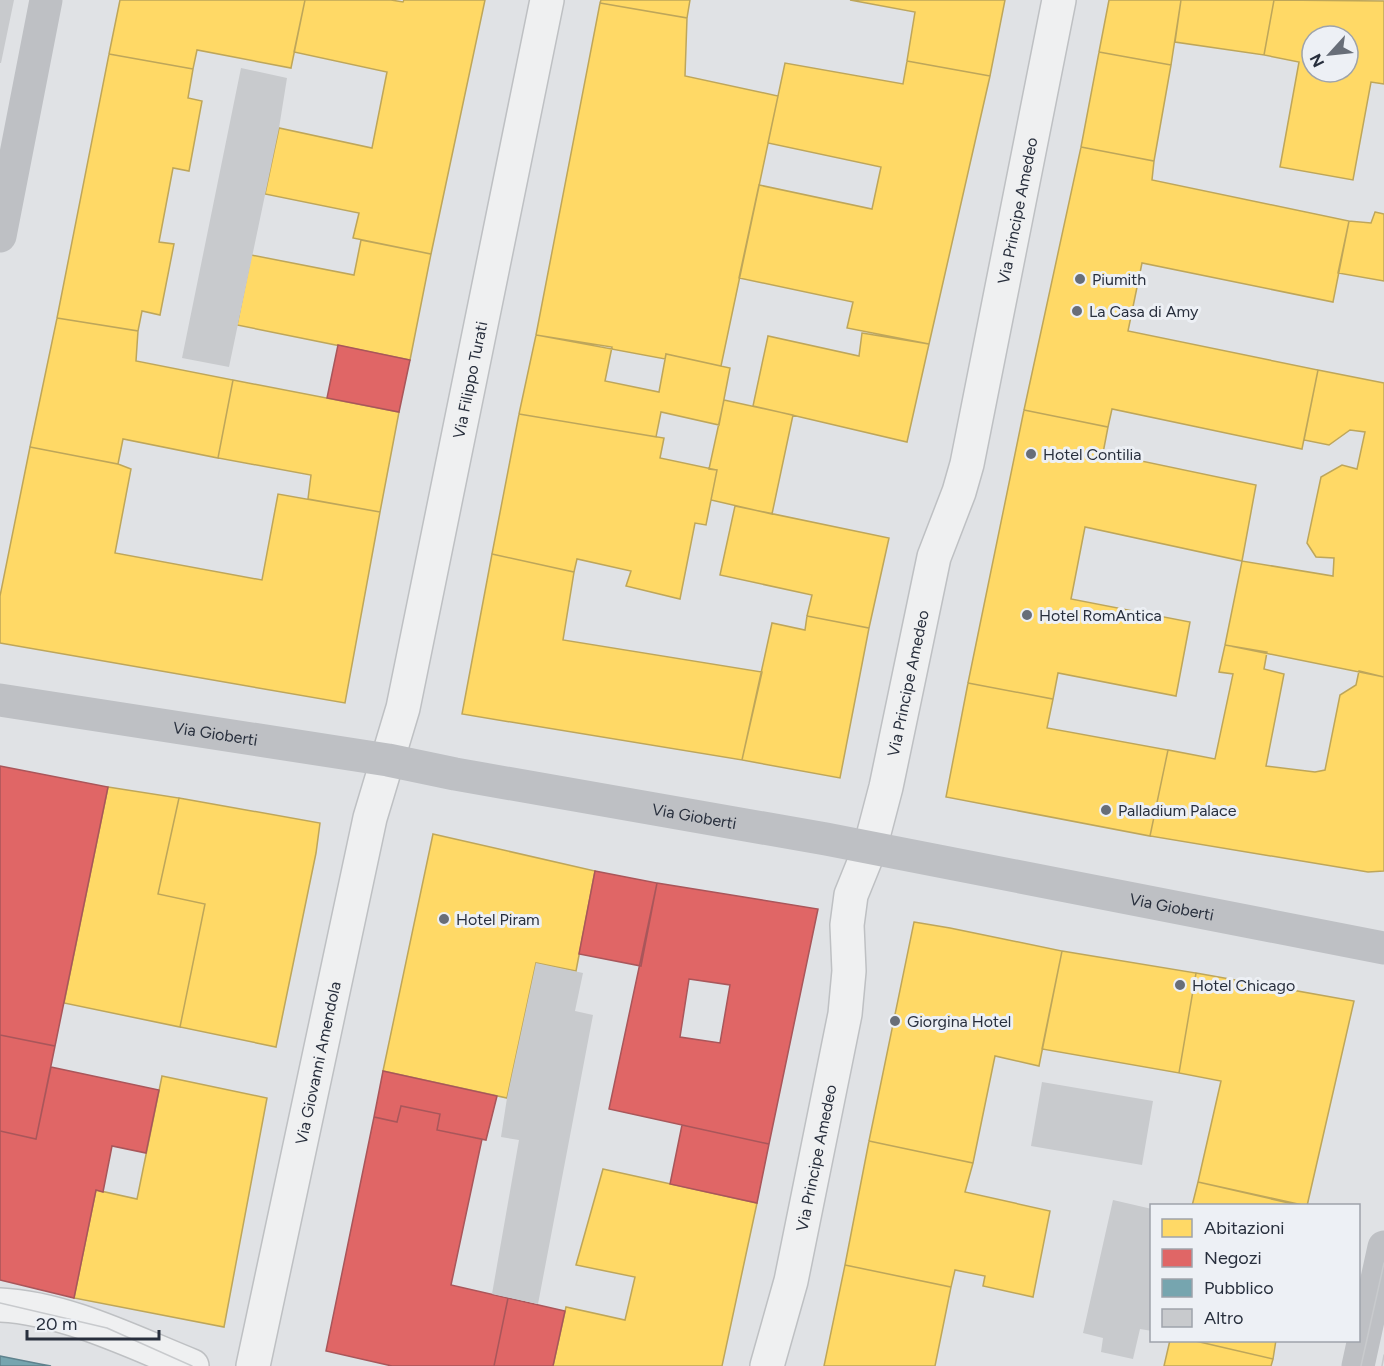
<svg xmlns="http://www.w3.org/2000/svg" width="1384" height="1366" viewBox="0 0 1384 1366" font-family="Figtree,sans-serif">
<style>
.homes{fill:#ffd966;stroke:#bea65a;stroke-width:1.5;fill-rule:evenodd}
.shops{fill:#e06666;stroke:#a9565a;stroke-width:1.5;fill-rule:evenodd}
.public{fill:#76a5af;stroke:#5f828d;stroke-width:1.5}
.building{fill:#c8cacd}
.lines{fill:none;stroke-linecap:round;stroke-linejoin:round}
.street-casing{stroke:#bec0c3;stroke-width:36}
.street{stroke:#eff0f1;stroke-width:33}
.secondary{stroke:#bec0c4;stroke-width:33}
.tram{stroke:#c8cacd;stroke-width:1.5}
.poi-dot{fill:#686e78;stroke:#edf0f5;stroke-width:2}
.labels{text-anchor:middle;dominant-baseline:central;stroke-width:6;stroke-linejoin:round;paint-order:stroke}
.street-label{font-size:16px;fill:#282f3d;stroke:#edf0f5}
.poi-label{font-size:16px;fill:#282f3d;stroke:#edf0f5;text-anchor:start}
</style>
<rect width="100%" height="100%" fill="#e0e2e5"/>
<path class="homes" d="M120,0h185l-14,68 -94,-18 -4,19 -84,-15z
M305,0h86l12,2 1,-2h81l-54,254 -78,-16 6,-25 -94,-19 14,-66 93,20 15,-76 -93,-20z
M601,0h89l-3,18 -87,-15z
M850,0h155l-15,76 -83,-15 8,-49z
M1109,0h72l-10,65 -72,-13z
M1181,0h93l-10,55 -89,-13z
M1274,0l110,1v83l-13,-2 -18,98 -73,-13 19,-105 -35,-7zM1312,36h36v36h-36z
M600,3l87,15 -2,58 93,20 -57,270 -55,-12 -1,5 -129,-24z
M1099,52l72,13 -17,96 -73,-14z
M109,54l84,15 -5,29 14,3 -13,70 -16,-3 -14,74 15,2 -14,71 -18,-4 -4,20 -81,-13z
M907,61l83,15 -61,268 -82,-16 6,-26 -114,-24 20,-93 113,24 9,-42 -113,-24 17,-80 118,21z
M1081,147l73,14 -2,19 197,41 -16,81 -191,-39 -14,68 190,39 -16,79 -190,-40 -4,18 -84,-17z
M1375,212l9,2v67l-46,-8 11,-52 22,2z
M361,240l70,14 -21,106 -173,-35 14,-70 103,20z
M57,318l81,13 -2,30 97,19 -15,78 -95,-19 -5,25 -88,-17z
M862,333l67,11 -22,98 -154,-36 15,-70 91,20z
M536,335l76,12 -7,34 54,11 7,-38 64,14 -11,57 -58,-13 -5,25 -137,-23z
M1318,370l66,13v294l-159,-32 17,-84 91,15 1,-18 -18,-1 -9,-14 14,-66 21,-12 15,4 8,-37 -15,-2 -21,15 -25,-5z
M233,380l166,32 -19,100 -72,-13 3,-24 -93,-17z
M724,400l69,15 -21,99 -61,-14 6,-30 -8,-1z
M1024,410l84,17 -5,26 153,32 -14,76 -157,-34 -14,72 119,23 -14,74 -118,-23 -5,26 -85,-16z
M519,414l145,24 -4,20 57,12 -11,55 -11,-2 -15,76 -54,-13 5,-15 -54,-12 -3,13 -82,-18z
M30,447l88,17 13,5 -16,84 147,27 16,-86 102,18 -35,191 -345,-60v-47z
M735,506l154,32 -20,90 -62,-12 5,-21 -92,-20z
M492,554l82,18 -11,68 199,32 -20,88 -280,-46z
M807,616l62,12 -29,150 -98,-18 30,-137 33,7z
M1225,645l42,7 -3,17 20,5 -18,92 49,6 10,-2 15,-75 16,-10 3,-14 25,6v194l-16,1 -218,-36 18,-86 47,9 18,-85 -14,-2z
M968,683l85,16 -6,29 121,22 -18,86 -204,-39z
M108,787l71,11 -21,96 47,10 -25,123 -116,-24z
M179,798l141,25 -4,30 -40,194 -96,-20 25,-123 -47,-10z
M433,834l162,37 -19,100 -40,-8 -29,135 -124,-27z
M914,922l36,6 112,23 -23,115 -44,-10 -22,107 -104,-22z
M1062,951l134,22 -17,100 -137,-24z
M1196,973l158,28 -47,205 -109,-24 23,-101 -42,-8z
M162,1076l105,22 -43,229 -150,-29 22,-108 41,9z
M869,1141l104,22 -8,29 85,19 -17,86 -50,-11 2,-10 -30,-6 -4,17 -106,-22z
M603,1169l154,34 -35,163h-169l13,-59 59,13 10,-43 -59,-12z
M1198,1182l104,24h-110z
M845,1265l106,22 -16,79h-111z
M1170,1340h21l82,19 -2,7h-107z
M1191,1340h85l-3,19z"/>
<path class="shops" d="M338,345l72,15 -11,52 -72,-14z
M0,766l108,21 -53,259 -55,-11z
M595,871l62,12 -16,83 -62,-12z
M657,883l161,26 -49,235 -160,-35zM689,979l41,6 -10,58 -40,-6z
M0,1035l55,11 -19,93 -36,-8z
M51,1067l108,23 -13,63 -34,-7 -9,46 -7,-2 -22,108 -74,-18v-149l36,8z
M383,1071l114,25 -11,44 -49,-10 3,-16 -39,-8 -4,16 -23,-5z
M401,1106l39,8 -3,16 45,9 -31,146 57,13 -14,68h-102l-66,-15 48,-234 23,5z
M682,1125l87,19 -12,59 -87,-19z
M508,1298l57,13 -12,55h-59z"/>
<path class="public" d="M0,1356l40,8 11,2h-51z"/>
<path class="building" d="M0,0h14l-13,63h-1z
M241,68l46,10 -8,50 -50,239 -47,-9z
M536,963l47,10 -8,38 18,4 -55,289 -46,-10 27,-154 -18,-3 6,-39z
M1042,1082l111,19 -11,64 -111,-19z
M1113,1200l39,9v122l-12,-2 -7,30 -32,-7 2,-14 -20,-5z"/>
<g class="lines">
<defs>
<g id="street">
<path d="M0,1305c65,3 132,37 192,61"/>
<path id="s1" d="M253,1366l117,-548 33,-110 144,-708"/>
<path id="s2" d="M767,1366l24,-85 54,-267 4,-43 -2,-46 4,-30 19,-47 16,-61 48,-230 25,-65 8,-28 92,-464"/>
</g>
</defs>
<use href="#street" class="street-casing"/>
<use href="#street" class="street"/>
<g class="secondary">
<path d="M0,236l46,-236"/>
<path id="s3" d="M0,700l388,60 67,14 371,65 558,109"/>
<path d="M1358,1366l26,-119"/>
</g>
<path class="tram" d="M0,1303l107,25 85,38
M1361,1366l23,-103
M1382,1366l2,-11"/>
</g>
<g class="poi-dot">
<circle cx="1080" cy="279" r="6"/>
<circle cx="1077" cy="311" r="6"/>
<circle cx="1031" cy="454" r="6"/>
<circle cx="1027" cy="615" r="6"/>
<circle cx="1106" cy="810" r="6"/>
<circle cx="444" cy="919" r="6"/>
<circle cx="1180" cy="985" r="6"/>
<circle cx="895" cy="1021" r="6"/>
</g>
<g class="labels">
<g class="street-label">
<text stroke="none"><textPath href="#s2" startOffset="1186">Via Principe Amedeo</textPath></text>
<text stroke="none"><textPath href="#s1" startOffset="1010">Via Filippo Turati</textPath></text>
<text stroke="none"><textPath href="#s2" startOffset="700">Via Principe Amedeo</textPath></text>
<text stroke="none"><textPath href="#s3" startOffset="218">Via Gioberti</textPath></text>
<text stroke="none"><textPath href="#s3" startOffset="704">Via Gioberti</textPath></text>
<text stroke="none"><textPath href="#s3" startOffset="1190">Via Gioberti</textPath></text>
<text stroke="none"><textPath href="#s1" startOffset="310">Via Giovanni Amendola</textPath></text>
<text stroke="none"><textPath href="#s2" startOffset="214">Via Principe Amedeo</textPath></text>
</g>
<g class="poi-label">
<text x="1092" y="279">Piumith</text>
<text x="1089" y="311">La Casa di Amy</text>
<text x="1043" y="454">Hotel Contilia</text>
<text x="1039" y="615">Hotel RomAntica</text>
<text x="1118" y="810">Palladium Palace</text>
<text x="456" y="919">Hotel Piram</text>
<text x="1192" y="985">Hotel Chicago</text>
<text x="907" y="1021">Giorgina Hotel</text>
</g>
</g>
<rect x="1150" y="1204" width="210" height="138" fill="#edf0f5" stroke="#9ea3ab" stroke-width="1.5"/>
<rect x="1162" y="1219" width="30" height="18" fill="#ffd966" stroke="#9ea3ab" stroke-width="1.5"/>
<text x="1204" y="1234" font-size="18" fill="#282f3d">Abitazioni</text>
<rect x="1162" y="1249" width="30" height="18" fill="#e06666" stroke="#9ea3ab" stroke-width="1.5"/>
<text x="1204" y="1264" font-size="18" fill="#282f3d">Negozi</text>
<rect x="1162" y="1279" width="30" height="18" fill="#76a5af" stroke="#9ea3ab" stroke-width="1.5"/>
<text x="1204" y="1294" font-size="18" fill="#282f3d">Pubblico</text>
<rect x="1162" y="1309" width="30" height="18" fill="#c8cacd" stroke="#9ea3ab" stroke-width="1.5"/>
<text x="1204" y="1324" font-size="18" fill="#282f3d">Altro</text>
<g transform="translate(1330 54) rotate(243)"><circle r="28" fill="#edf0f5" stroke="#9ea3ab" stroke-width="1.5"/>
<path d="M0-4.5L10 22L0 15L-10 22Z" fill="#686e78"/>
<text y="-9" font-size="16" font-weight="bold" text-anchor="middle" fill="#282f3d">N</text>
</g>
<path d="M27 1330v9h132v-9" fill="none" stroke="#282f3d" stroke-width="3"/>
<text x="36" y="1330" font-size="18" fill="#282f3d" stroke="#edf0f5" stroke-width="4.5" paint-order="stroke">20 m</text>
</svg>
